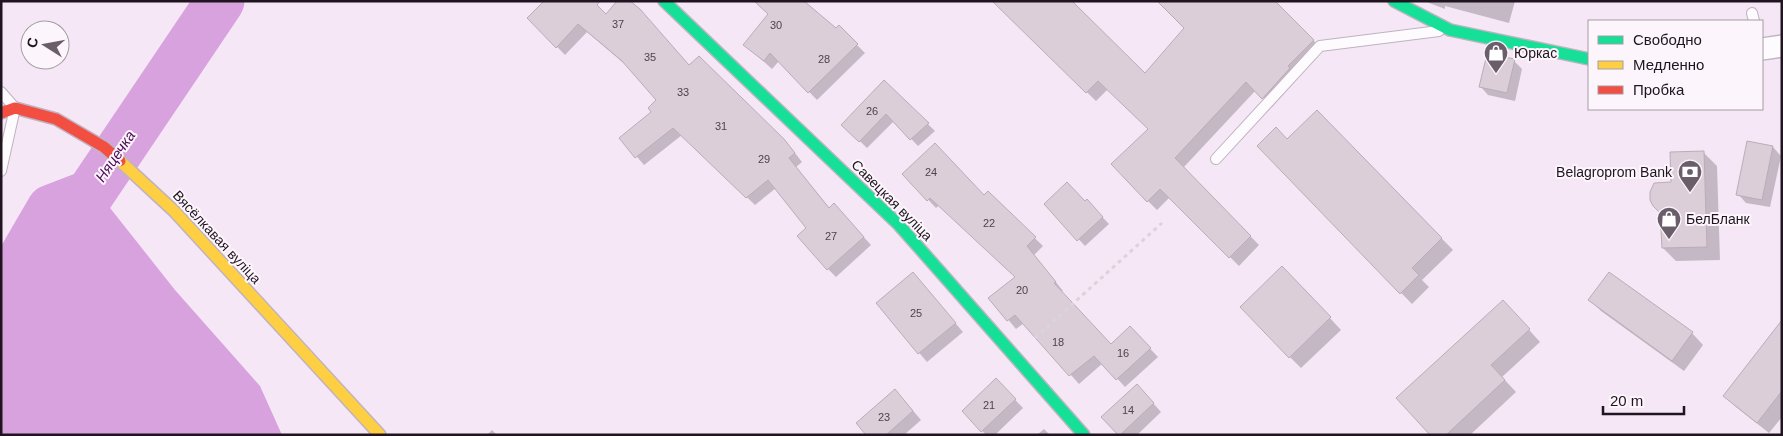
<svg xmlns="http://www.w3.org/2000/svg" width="1783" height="436" viewBox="0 0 1783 436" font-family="Arial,sans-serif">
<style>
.water{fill:#d8a2de}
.shadow{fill:#0003}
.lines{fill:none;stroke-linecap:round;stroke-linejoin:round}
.river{stroke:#d8a2de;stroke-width:49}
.building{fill:#dcced9;stroke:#bbadb8}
.lane-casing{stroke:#bfb3c0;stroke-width:12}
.street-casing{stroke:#bfb3c0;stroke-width:24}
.fast-casing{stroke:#bfb3c0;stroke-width:14}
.slow-casing{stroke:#bfb3c0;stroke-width:14}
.jam-casing{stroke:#bfb3c0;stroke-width:14}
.path{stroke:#d9d5d9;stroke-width:3;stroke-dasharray:4 4;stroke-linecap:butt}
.lane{stroke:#fefbfe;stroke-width:10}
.street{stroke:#fefbfe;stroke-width:21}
.fast{stroke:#16e098;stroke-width:11}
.slow{stroke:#ffcf43;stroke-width:11}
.jam{stroke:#f24e42;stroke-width:11}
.labels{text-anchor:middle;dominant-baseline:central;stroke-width:4;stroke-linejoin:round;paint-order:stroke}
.number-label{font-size:11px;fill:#4e424e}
.poi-label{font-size:14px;fill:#1f1420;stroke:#fcf6fc;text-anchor:start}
.street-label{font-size:14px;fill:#1f1420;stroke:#fcf6fc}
.water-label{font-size:15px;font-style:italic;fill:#4c0854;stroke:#fcf6fc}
</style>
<rect width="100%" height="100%" fill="#f5e7f6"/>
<path class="water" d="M40,191l59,3 76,96 85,96 22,49h-281v-180z"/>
<path class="shadow" d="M993,1l152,74 128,-74 49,48 -26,27 2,2 -26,29 -16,-17 -73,78 76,77 -20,21 -69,-69 -13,13 -9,-9 2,-72 -42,-40 -12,12z
M1424,1h91l-6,22 -64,-17v3z
M769,14l67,15 3,-2 26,26 -48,47 -38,-39 -7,8 -27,-24z
M606,16l84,50 9,-8 92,90 11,14 -6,5 34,42 12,4 29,32 -35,32 -8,-8 -20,-41 -32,-40 -21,17 -73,-70 -38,30 -23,-27 32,-26 4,-12 -30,-34 -40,-34 -22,23 -36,-37z
M1514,61l8,8 -7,32 -27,-6 -8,-9z
M884,81l51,50 -17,15 -24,-25 -27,27 -24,-23z
M1317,111l136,139 -31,30 7,7 -17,17 -154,-158 29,-6z
M1773,147l8,9 -11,51 -24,-4 -8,-9z
M1704,153l13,13 3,94 -44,1 -13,-13 10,-65z
M904,174l81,22 3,-3 55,53 -9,9 29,36 -2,1 50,53 27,-9 20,21 -33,30 -22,-24 -24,21 -55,-61 -8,6 -26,-31 26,-21 -77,-72 -3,3z
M1087,201l22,23 -24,22 -39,-42 39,-2z
M913,274l50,58 -36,30 -50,-59z
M1294,279l47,51 -40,38 -11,-11z
M1590,300l102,33 11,12 -19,26 -83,-60z
M1514,313l26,29 -38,35 14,15 -46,43h-38z
M1782,322v95l-13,16 -33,-26 -11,-11z
M1004,388l19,20 -28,27h-9l-22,-24z
M1145,394l16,18 -24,23h-17z
M903,399l18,21 -17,15h-36z
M1044,429l6,6h-13z
M492,430l5,5h-10z"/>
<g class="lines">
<path class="river" d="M1,295l50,-86 39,-15 130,-193"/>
</g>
<path class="building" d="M544,1h56l-3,4 9,9 11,-13h13l10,8 49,56 10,-9 85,83 11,14 -6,5 40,50 5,-5 30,34 -37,33 -30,-34 9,-8 -38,-48 -22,18 -73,-70 -38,30 -16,-20 32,-26 -3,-4 8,-8 -34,-39 -44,-37 -22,24 -29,-30z
M754,1h50l32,27 3,-3 19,19 -50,49 -38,-40 -6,8 -21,-16 25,-31z
M992,1h80l73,72 39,-45 -27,-27h118l39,39 -26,26 2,2 -28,31 -16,-17 -71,76 76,78 -22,22 -69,-69 -13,13 -36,-38 37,-35 -50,-48 -12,12z
M1487,54l28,5 -8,34 -28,-6z
M884,80l45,43 -19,17 -24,-26 -27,28 -18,-17z
M1317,110l125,128 -30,30 7,7 -19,19 -143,-148 19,-19 11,12z
M1747,141l26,5 -11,54 -26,-5z
M935,143l49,52 4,-4 48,46 -9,9 29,36 -2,1 57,61 19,-18 21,22 -35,32 -22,-24 -25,20 -54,-61 -8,6 -19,-23 27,-21 -85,-79 -3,3 -25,-27z
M1704,151l3,96 -45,1 -2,-35 -7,-7 -3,-6v-8l4,-9 17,-1 -1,-30z
M1067,182l18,19 2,-2 16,18 -26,24 -33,-37z
M1282,266l49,51 -42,41 -49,-51z
M913,272l43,51 -38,31 -42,-51z
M1609,272l84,60 -21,29 -84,-61z
M1503,300l27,29 -39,36 14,15 -59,55h-16l-34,-37z
M1782,320v71l-25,32 -34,-27z
M996,378l20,21 -35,33 -19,-21z
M1137,384l17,19 -34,32h-2l-17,-18z
M895,389l18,22 -27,24h-20l-10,-12z"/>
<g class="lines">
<defs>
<path id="lane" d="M1752,13l2,8
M1,92l14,16 -14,63
M1216,159l104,-113 119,-15"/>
<path id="street" d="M1762,49l20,-3"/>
<path id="fast" d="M664,1l235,224 185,210
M1394,1l56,29 139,29"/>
<path id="slow" d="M120,161l54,50 206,224"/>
<path id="jam" d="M1,113l14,-5 41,11 48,28 16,14"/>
</defs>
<use href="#lane" class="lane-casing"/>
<use href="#street" class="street-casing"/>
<use href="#fast" class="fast-casing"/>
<use href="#slow" class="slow-casing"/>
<use href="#jam" class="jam-casing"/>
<path class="path" d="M1035,338l127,-115"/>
<use href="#lane" class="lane"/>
<use href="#street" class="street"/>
<use href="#fast" class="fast"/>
<use href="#slow" class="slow"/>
<use href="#jam" class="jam"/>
</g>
<defs>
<symbol id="shop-pin" viewBox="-11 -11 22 30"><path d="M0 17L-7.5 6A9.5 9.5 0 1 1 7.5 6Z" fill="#6a5e6b" stroke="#fcf6fc"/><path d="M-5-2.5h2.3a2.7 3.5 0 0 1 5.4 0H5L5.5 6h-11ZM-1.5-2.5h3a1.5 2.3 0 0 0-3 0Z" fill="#fff"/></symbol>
<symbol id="bank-pin" viewBox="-11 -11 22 30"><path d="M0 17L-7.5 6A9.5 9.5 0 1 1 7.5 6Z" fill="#6a5e6b" stroke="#fcf6fc"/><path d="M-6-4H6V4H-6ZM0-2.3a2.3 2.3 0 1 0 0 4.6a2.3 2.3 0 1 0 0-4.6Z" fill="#fff"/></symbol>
</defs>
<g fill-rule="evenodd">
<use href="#shop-pin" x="1482" y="39" width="28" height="38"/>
<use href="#bank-pin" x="1676" y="158" width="28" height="38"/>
<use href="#shop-pin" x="1655" y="205" width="28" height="38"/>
</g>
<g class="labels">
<g class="number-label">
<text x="618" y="24">37</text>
<text x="776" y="25">30</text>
<text x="650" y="57">35</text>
<text x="824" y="59">28</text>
<text x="683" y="92">33</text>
<text x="872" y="111">26</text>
<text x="721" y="126">31</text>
<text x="764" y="159">29</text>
<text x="931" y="172">24</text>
<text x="989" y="223">22</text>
<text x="831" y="236">27</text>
<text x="1022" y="290">20</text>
<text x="916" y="313">25</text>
<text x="1058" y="342">18</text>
<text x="1123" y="353">16</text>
<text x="989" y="405">21</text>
<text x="1128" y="410">14</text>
<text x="884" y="417">23</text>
</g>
<g class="poi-label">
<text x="1514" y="53">Юркас</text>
<text x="1672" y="172" text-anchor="end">Belagroprom Bank</text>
<text x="1686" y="219">БелБланк</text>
</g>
<g class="street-label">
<text transform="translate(892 200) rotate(45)">Савецкая вуліца</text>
<text transform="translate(217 237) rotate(47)">Вясёлкавая вуліца</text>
</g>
<g class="water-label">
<text transform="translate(115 156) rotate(-56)">Няцечка</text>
</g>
</g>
<rect width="1783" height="436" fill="none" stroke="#1f1420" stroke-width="5"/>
<rect x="1588" y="20" width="175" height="90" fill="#fcf6fc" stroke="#a49ca4"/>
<rect x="1598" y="36" width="25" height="8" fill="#16e098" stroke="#a49ca4"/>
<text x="1633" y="45" font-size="15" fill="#1f1420">Свободно</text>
<rect x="1598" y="61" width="25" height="8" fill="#ffcf43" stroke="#a49ca4"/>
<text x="1633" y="70" font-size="15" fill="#1f1420">Медленно</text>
<rect x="1598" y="86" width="25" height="8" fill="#f24e42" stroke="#a49ca4"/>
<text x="1633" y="95" font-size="15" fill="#1f1420">Пробка</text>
<g transform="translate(45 45) rotate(281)"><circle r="24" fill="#fcf6fc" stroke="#a49ca4"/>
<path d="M0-4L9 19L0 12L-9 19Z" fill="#6a5e6b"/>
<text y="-8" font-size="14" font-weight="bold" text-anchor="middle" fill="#1f1420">С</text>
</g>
<path d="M1603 406v8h81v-8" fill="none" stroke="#1f1420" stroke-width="2.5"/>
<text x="1610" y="406" font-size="15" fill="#1f1420" stroke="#fcf6fc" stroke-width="4" paint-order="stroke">20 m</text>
</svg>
